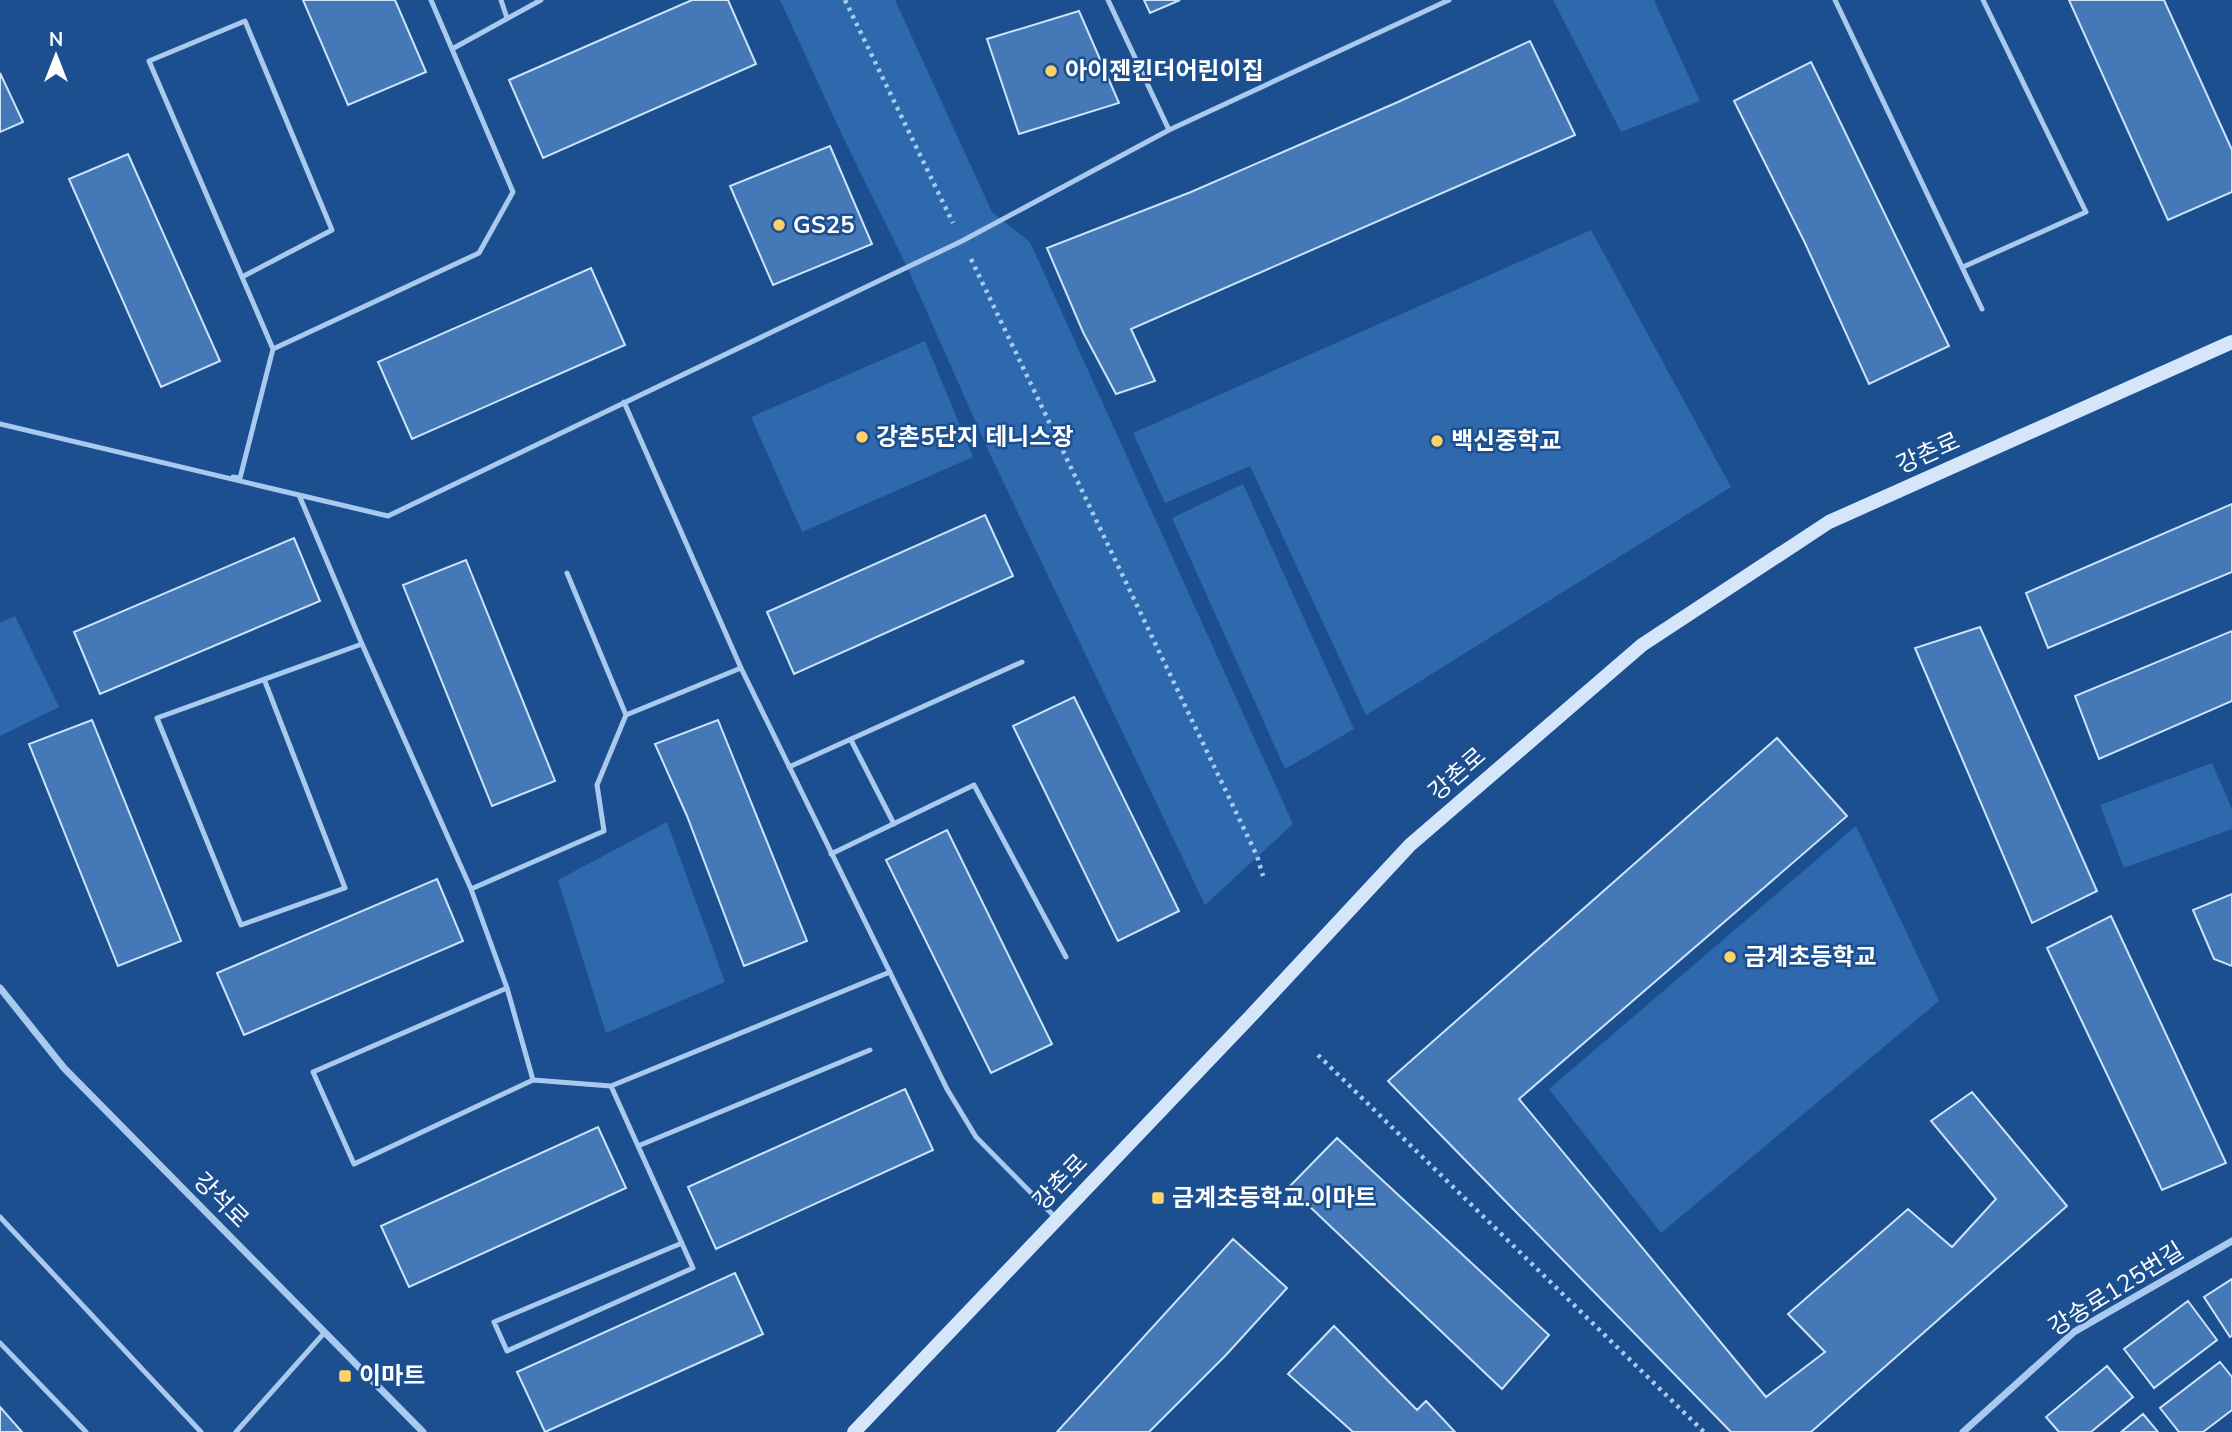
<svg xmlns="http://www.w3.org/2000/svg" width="2232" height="1432" viewBox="0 0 2232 1432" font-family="'Nunito Sans','Noto Sans KR',sans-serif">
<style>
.green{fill:#2e69ad}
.building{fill:#4478b7;stroke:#cfe3fa;stroke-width:2}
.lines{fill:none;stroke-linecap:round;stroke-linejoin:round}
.path{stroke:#a9c9ee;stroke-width:4.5;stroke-dasharray:3.5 5;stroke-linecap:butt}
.service{stroke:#a9c9ee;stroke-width:5}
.minor{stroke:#a9c9ee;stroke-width:7}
.secondary{stroke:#d6e6fa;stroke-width:14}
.poi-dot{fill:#ffd166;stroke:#1b4f8f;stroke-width:2.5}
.labels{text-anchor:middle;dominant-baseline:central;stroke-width:5;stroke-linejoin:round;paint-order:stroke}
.poi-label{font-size:24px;font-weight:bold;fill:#fff;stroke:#1b4f8f;text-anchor:start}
.street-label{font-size:24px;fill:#fff;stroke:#1b4f8f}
</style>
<rect width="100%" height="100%" fill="#1b4f8f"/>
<path class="green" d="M780,0h115l97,212 38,30 263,582 -88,81 -216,-453 -82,-185 -64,-130z
M1553,0h101l46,101 -79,31z
M1591,230l140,257 -365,228 -116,-249 -85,37 -32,-70z
M925,341l48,116 -171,75 -51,-115z
M1243,484l111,245 -69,40 -113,-251z
M15,616l44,91 -59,29v-113z
M2212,763l20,46v20l-108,39 -24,-63z
M667,822l58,160 -119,51 -48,-153z
M1856,826l83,175 -278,232 -112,-144z"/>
<path class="building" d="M303,0h92l31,72 -78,33z
M692,0h36l28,64 -213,94 -34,-78z
M1144,0h36l-30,13z
M2069,0h95l68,150v42l-64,28z
M1079,11l40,92 -100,31 -32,-95z
M1530,41l45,94 -444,194 24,52 -39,13 -33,-62 -36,-84 144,-56 207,-90z
M1811,62l138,284 -80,38 -64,-141 -71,-142z
M0,73l23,49 -23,10z
M830,146l42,98 -99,41 -43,-99z
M128,154l92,207 -59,26 -92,-208z
M591,268l34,77 -213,94 -34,-77z
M2232,504v68l-184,76 -22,-55z
M985,515l28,61 -219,98 -27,-62z
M294,538l26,63 -220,93 -26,-62z
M466,560l89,221 -63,25 -89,-221z
M1980,627l117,264 -65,32 -117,-275z
M2232,631v70l-133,58 -24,-63z
M1074,697l105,214 -61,30 -105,-215z
M92,720l89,221 -63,25 -89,-222z
M718,720l89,221 -63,25 -57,-150 -32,-72z
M1777,738l70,78 -328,283 247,298 59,-45 -37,-38 120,-105 44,38 44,-48 -65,-78 41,-29 95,114 -256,226h-80l-343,-351z
M947,830l105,214 -61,29 -105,-213z
M437,879l26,62 -219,94 -27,-62z
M2232,894v72l-18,-7 -21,-49z
M2111,916l115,247 -64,27 -115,-242z
M905,1089l28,61 -217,99 -28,-62z
M598,1127l28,61 -217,99 -28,-61z
M1337,1138l212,197 -47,54 -213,-202z
M1233,1239l54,49 -61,67 -77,77h-92z
M735,1273l28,61 -218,98 -28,-60z
M2232,1279v57l-2,1 -26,-40z
M2188,1301l29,39 -63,48 -30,-39z
M1334,1326l83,84 9,-9 29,31h-102l-65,-58z
M2220,1362l12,15v33l-29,22h-24l-19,-24z
M2107,1366l26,31 -42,35h-32l-13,-15z
M0,1407l22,25h-22z
M2143,1414l15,18h-37z"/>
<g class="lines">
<path class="path" d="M845,0l108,223
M971,259l286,597 6,20
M1318,1055l386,377"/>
<path class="service" d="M501,0l6,18
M1108,0l61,130
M1835,0l147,309
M452,49l89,-49
M1963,267l123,-55 -103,-212
M273,349l206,-96 34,-61 -82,-192
M624,402l117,266 206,421 29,48 79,80
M0,424l299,71 63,149 109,245 36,99 26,92 78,6 82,182 -186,83 -13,-29 188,-79
M233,477l7,1 33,-129 -124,-288 96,-40 87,209 -90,47
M299,495l89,21 574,-275 207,-111 280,-130
M567,573l59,142
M264,679l81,209 -104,37 -84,-207 205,-74
M851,740l43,84
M789,767l233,-105
M831,854l143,-69 92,172
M471,889l133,-58 -7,-46 29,-70 115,-47
M507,988l-194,84 41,92 179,-84
M611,1086l279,-114
M638,1146l232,-96
M0,1217l201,215
M0,1343l86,89
M236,1432l89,-100"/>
<path class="minor" d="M0,988l64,80 359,364
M1963,1432l111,-100 158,-91"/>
<path class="secondary" d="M854,1432l395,-414 161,-173 232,-200 187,-123 403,-180"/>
</g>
<g class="poi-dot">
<circle cx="1051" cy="71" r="7"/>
<circle cx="779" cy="225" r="7"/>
<circle cx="862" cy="437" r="7"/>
<circle cx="1437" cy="441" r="7"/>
<circle cx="1730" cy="957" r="7"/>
<rect x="1151" y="1191" width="14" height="14" rx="3.5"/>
<rect x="338" y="1369" width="14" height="14" rx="3.5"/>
</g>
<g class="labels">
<g class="poi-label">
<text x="1065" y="71">아이젠킨더어린이집</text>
<text x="793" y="225">GS25</text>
<text x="876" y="437">강촌5단지 테니스장</text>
<text x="1451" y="441">백신중학교</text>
<text x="1744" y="957">금계초등학교</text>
<text x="1172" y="1198">금계초등학교.이마트</text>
<text x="359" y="1376">이마트</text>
</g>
<g class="street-label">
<text transform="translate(1928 453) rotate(-24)">강촌로</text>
<text transform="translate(1457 774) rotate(-41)">강촌로</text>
<text transform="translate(1060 1182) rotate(-46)">강촌로</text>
<text transform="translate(221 1200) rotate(45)">강석로</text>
<text transform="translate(2116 1289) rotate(-32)">강송로125번길</text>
</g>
</g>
<g transform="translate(56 56)" stroke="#1b4f8f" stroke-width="5" paint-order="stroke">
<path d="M0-5L12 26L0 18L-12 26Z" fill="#ffffff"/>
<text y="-10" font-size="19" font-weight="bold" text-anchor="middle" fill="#ffffff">N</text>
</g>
</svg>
